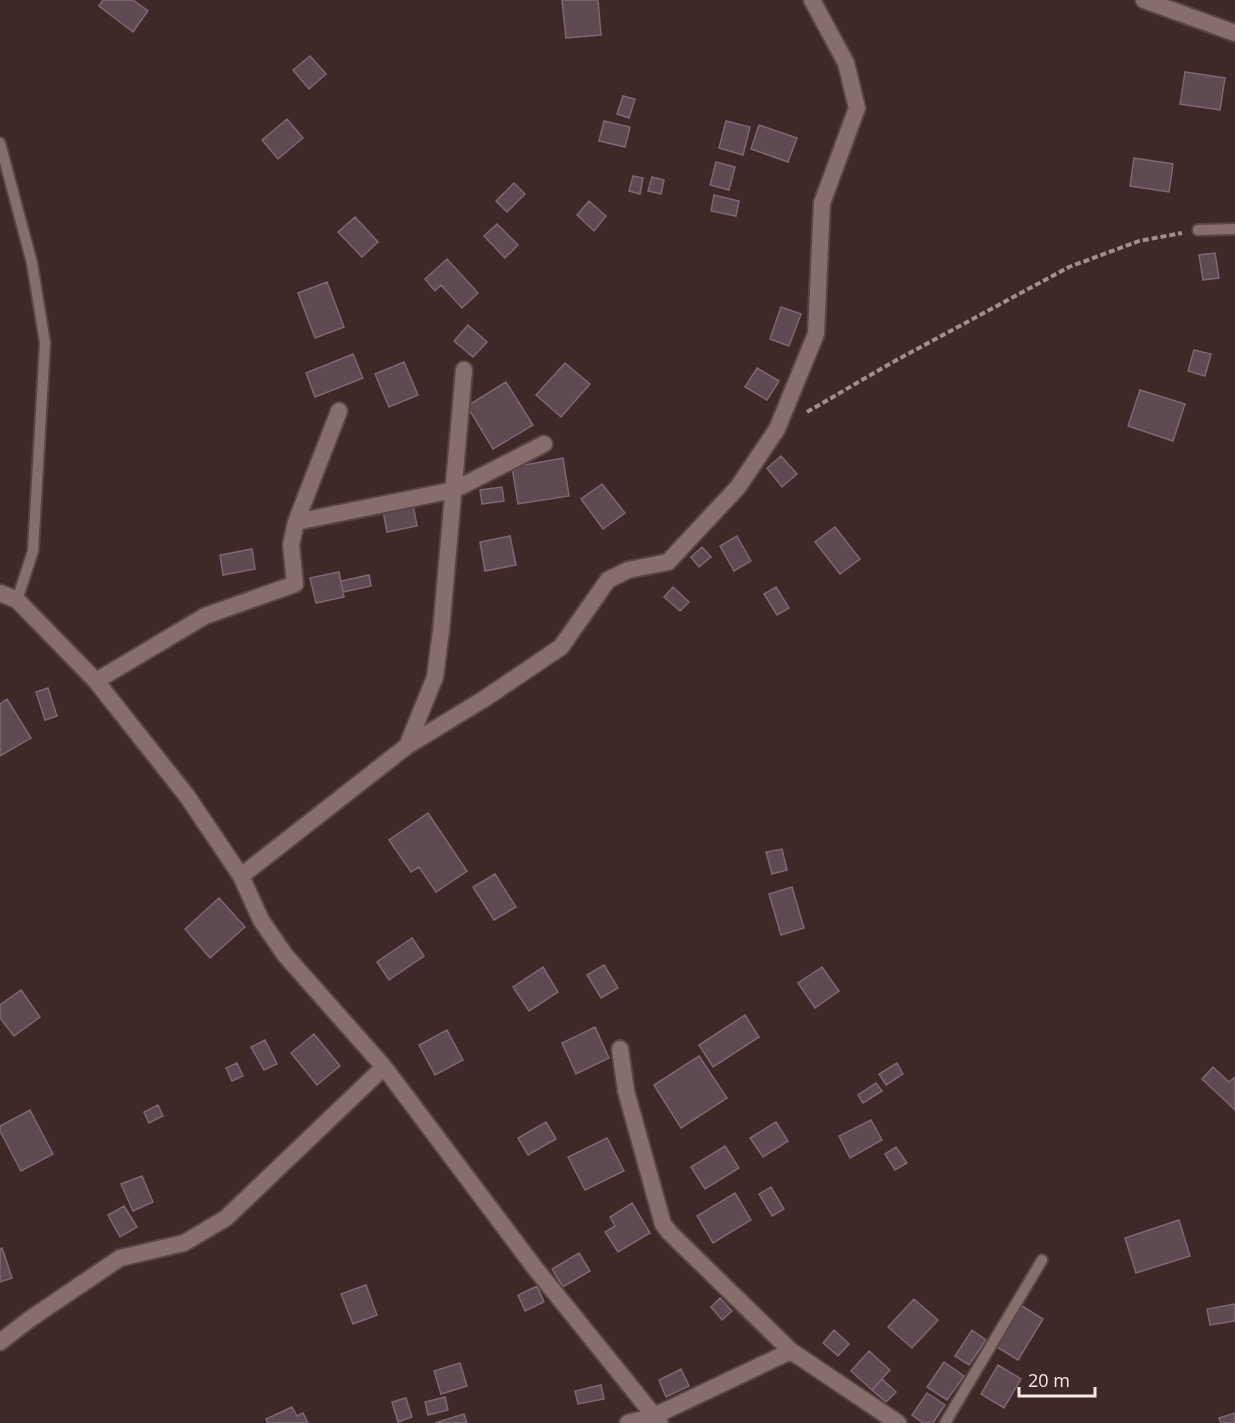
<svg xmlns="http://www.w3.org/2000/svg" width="1235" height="1423" viewBox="0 0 1235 1423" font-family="'Open Sans',sans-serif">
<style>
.building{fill:#5e4a53;stroke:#7d6872;stroke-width:1.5}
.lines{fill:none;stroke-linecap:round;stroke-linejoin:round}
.service-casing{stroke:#564544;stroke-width:14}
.minor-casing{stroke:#564544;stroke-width:20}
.path{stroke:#9f8e8d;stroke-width:4;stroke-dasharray:6 3;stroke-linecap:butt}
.service{stroke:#866e6d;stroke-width:10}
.minor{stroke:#866e6d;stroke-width:16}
</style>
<rect width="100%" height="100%" fill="#3e2928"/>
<path class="building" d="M103,0h30l15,11 -15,21 -34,-26z
M562,0h36l3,35 -35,3z
M310,56l16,18 -17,15 -16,-19z
M1185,72l40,6 -5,32 -40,-6z
M623,96l12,3 -6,19 -12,-4z
M287,119l16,19 -25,21 -16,-19z
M604,121l26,6 -5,20 -26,-6z
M726,121l24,6 -7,28 -24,-7z
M759,125l38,13 -9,24 -37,-13z
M1134,158l39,6 -4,28 -39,-6z
M716,162l19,5 -6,23 -19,-5z
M633,176l10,2 -3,16 -11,-3z
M652,177l12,3 -3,14 -13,-3z
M514,183l11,11 -18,18 -11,-11z
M714,195l25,6 -3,15 -25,-5z
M589,201l17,15 -12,15 -17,-16z
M355,217l23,25 -16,15 -24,-25z
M497,224l21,21 -13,13 -21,-22z
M1215,253l4,25 -16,2 -4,-25z
M447,259l31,34 -16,15 -21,-23 -6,6 -10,-12z
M327,282l17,45 -29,11 -17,-45z
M781,307l20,7 -12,32 -19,-7z
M468,325l19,17 -14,15 -19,-16z
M1194,350l17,4 -6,22 -17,-5z
M353,354l10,24 -48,19 -9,-24z
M404,362l14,33 -29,12 -14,-33z
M565,363l25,21 -29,33 -25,-22z
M757,368l22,13 -12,19 -22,-13z
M506,382l27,43 -40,24 -26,-43z
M1140,390l45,14 -12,37 -45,-15z
M781,456l16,18 -15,13 -15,-19z
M563,458l6,38 -51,8 -6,-37z
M602,484l23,29 -22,16 -22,-30z
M502,487l2,14 -22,3 -2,-14z
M413,505l4,21 -30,6 -4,-21z
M835,527l25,32 -20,15 -25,-32z
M510,536l6,29 -31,6 -5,-29z
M737,536l14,25 -17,10 -14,-25z
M702,547l9,10 -12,10 -8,-10z
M252,549l3,20 -32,6 -3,-20z
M339,572l5,25 -28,6 -6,-25z
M369,575l2,11 -28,6 -2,-11z
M673,587l16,15 -9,9 -16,-14z
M776,587l13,21 -12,7 -13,-21z
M48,688l9,28 -12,4 -9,-28z
M7,699l24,39 -31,18v-52z
M428,813l39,58 -31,21 -17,-25 -8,5 -22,-32z
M782,849l5,21 -15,4 -6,-22z
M495,874l21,33 -22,13 -21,-33z
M792,887l12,41 -23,7 -12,-41z
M219,898l26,29 -35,31 -25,-29z
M412,938l12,18 -35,24 -12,-18z
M604,965l14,23 -17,10 -14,-23z
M543,967l15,25 -29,19 -16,-24z
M822,967l17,24 -24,17 -17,-25z
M21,990l19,27 -26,19 -14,-18v-13z
M745,1015l14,22 -46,30 -14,-22z
M595,1027l14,31 -33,16 -14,-31z
M447,1030l16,30 -28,15 -16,-30z
M314,1034l26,32 -23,19 -26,-32z
M265,1040l12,24 -13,6 -13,-23z
M699,1056l28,42 -46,30 -27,-43z
M237,1063l6,13 -11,5 -6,-13z
M897,1063l6,11 -17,11 -7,-11z
M1213,1067l16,15 6,-5v33l-33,-31z
M876,1083l6,8 -19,12 -5,-8z
M158,1105l5,11 -14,7 -5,-11z
M30,1110l23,44 -32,17 -21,-40v-5z
M871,1120l11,20 -32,18 -11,-22z
M546,1122l10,17 -28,16 -10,-17z
M776,1122l12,19 -25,16 -13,-19z
M607,1138l17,33 -39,19 -17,-33z
M725,1146l14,22 -34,21 -14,-22z
M896,1147l11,16 -12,7 -10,-16z
M142,1176l11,26 -20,9 -12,-27z
M771,1187l13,22 -12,7 -13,-22z
M735,1193l16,27 -38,23 -16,-27z
M632,1203l18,30 -32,19 -13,-20 10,-6 -5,-9z
M124,1206l13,21 -17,10 -12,-22z
M1179,1220l11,36 -54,17 -11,-35z
M2,1248l10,30 -12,4v-33z
M579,1253l11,18 -27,16 -11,-18z
M366,1285l11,30 -24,9 -12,-30z
M537,1286l7,16 -19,9 -7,-16z
M720,1298l12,13 -10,9 -11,-13z
M914,1299l24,21 -26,28 -24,-21z
M1235,1304v17l-25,4 -3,-16z
M1022,1306l21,13 -25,41 -21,-13z
M834,1330l15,14 -11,12 -15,-13z
M972,1330l14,10 -17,25 -14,-9z
M869,1351l21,19 -18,20 -21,-19z
M944,1362l20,14 -17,24 -20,-13z
M460,1363l7,23 -26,8 -7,-23z
M998,1365l23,14 -17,29 -23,-14z
M681,1369l8,17 -23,11 -7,-17z
M882,1379l14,13 -10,10 -14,-12z
M601,1385l3,14 -26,5 -3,-13z
M927,1393l18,12 -12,18h-10l-11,-8z
M445,1397l3,13 -20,5 -3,-13z
M406,1398l6,19 -14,5 -6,-20z
M292,1407l5,9 6,-3 5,10h-40l-2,-4z
M1235,1413v10h-14l-2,-5z
M464,1414l3,9h-32z"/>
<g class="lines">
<defs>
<path id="service" d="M0,143l32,120 13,80 -12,208 -16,49
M1198,230l37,-1
M945,1423l97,-163"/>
<path id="minor" d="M1144,0l91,33
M296,522l158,-32 90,-46
M0,593l17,7 79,81 91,115 54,80 20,44 24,35 99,112 151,201 125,155
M96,681l109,-65 90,-32 -4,-39 5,-23 43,-111
M407,746l28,-69 6,-46 23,-261
M241,876l166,-130 77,-47 77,-52 47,-67 20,-10 40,-8 70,-75 39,-58 39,-95 6,-131 35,-95 -11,-45 -34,-63
M620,1049l6,42 37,133 7,9 121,118 107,72
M0,1342l30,-23 90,-61 64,-15 42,-25 158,-151
M628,1423l26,-7 137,-65"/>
</defs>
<use href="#service" class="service-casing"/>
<use href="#minor" class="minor-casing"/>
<path class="path" d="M807,412l86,-50 176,-95 70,-26 43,-8"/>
<use href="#service" class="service"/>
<use href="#minor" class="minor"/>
</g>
<path d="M1019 1387v9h76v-9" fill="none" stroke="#f6e8e7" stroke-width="3"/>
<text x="1028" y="1387" font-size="18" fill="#f6e8e7" stroke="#3e2928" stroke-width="4.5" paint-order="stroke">20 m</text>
</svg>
